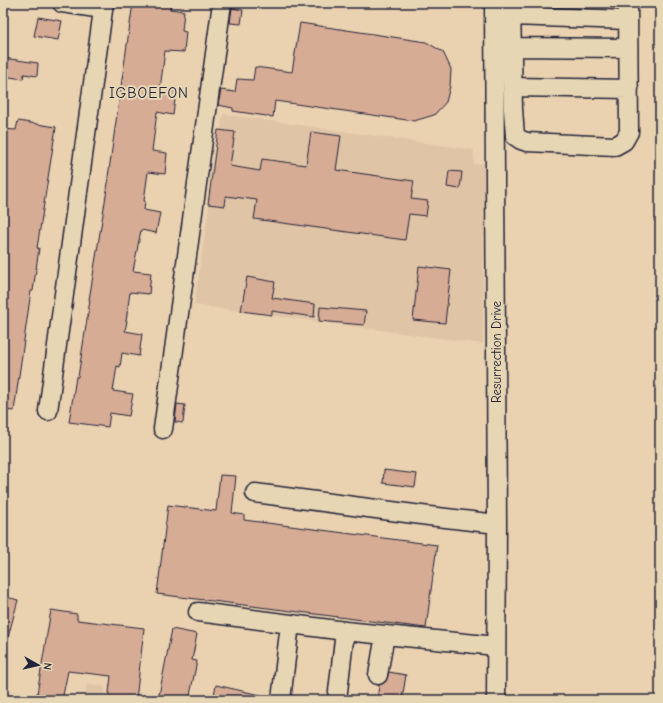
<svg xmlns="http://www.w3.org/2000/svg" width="663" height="703" viewBox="0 0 663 703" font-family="'Comic Neue',sans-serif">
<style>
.built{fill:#e0c4a6}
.building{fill:#d7ac95;stroke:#22223b}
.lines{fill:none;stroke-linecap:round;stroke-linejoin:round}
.minor-casing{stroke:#22223b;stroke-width:21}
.minor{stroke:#e7d6b3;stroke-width:18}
.labels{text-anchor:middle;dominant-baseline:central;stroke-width:4;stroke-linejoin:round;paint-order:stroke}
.street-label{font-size:13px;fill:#22223b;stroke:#e7d6b3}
.quarter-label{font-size:15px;letter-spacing:1px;fill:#22223b;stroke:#e7d6b3}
</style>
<rect width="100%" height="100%" fill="#ead2b0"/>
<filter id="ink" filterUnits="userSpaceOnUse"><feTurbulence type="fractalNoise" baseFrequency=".025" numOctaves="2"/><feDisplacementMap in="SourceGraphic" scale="8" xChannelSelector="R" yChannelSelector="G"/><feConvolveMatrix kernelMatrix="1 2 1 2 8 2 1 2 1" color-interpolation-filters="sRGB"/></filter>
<g filter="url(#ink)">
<path class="built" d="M223,114l251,36v14l11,-1 -2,181 -289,-39z
M87,684l18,3 -1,13h-20z"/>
<path class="building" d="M133,3h39l-2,6 14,2 -2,20 4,1 -2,20 -19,-1 -5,38 16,2 -3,24 -16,-3 -5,39 15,2 -2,21 -17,-2 -4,29h1l-1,9 16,3 -4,20 -15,-3 -8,41 18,2 -2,21 -19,-2 -4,29h1l-2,10 17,3 -3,22 -17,-3 -2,14 -3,-1 -4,25 20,3 -4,22 -19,-3 -2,14 -39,-5 7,-45h2l12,-77h-1l20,-123h-1z
M232,8l11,2 -2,14 -11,-1z
M38,17l24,4 -4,19 -24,-4z
M300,23l126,19 17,10 8,17 -1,17 -4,16 -12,13 -20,6 -139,-20 -2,16 -40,-6v-3l-15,-3 3,-15 14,2 2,-13 16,1 2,-13 37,5z
M3,58l35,5 -1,13 -13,-2 -1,5 -20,-3z
M18,121l38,6 -19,121h2l-6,43h-2l-17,120 -11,-1v-200l2,-13h-2v-68l13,1z
M218,130l17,2 -5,34 30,5 2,-12 44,6 5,-33 30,4 -5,34 78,11 -3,18 17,2 -2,15 -17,-2 -4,26 -151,-21 3,-19 -31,-4 -1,10 -17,-2z
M449,171l13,1 -2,17 -13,-2z
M419,266l32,4 -6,53 -32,-3z
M247,277l28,5 -3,16 43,6 -1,13 -42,-6v4l-31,-4z
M320,307l46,4 -2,14 -45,-4z
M177,404l8,1 -2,18 -8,-1z
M384,470l33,4 -2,13 -32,-4z
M220,475l16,1 -4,37 12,2v5l193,25 -11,83 -269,-34 11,-89 48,6z
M3,596l15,4 -11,41h-4z
M51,610l26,4v6l67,8 -8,72h-28l3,-24 -43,-5 -6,29h-26z
M172,629l25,5 -5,26 5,1 -8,39h-31z
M389,672l17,3 -4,25h-25l2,-15 7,-4z
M216,685l44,10v5h-47z"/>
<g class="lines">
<defs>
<path id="minor" d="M62,3l41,6
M494,3l3,521 -1,176
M511,3l2,106 2,27 6,4 6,2 88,4 9,-5 5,-9 -1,-129
M512,16l116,4
M512,47l116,1
M513,87l116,2
M48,411l56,-408
M163,429l59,-426
M255,493l174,23 68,8
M198,612l147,19 -8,69
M345,631l151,15
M378,675l7,-40
M281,700l9,-76"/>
</defs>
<use href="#minor" class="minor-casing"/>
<use href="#minor" class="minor"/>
</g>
</g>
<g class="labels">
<g class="street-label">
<text transform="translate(496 352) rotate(-90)">Resurrection Drive</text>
</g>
<g class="quarter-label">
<text x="149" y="93">IGBOEFON</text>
</g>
</g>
<rect width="663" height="703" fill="none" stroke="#e7d6b3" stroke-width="16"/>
<rect x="8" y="8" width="647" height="687" fill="none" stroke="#22223b" stroke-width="1.5" filter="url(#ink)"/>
<g transform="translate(38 665) rotate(98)" stroke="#e7d6b3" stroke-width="3" paint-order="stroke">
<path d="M0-3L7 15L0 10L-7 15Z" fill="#22223b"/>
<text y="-6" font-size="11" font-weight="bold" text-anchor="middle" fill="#22223b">N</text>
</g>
</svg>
